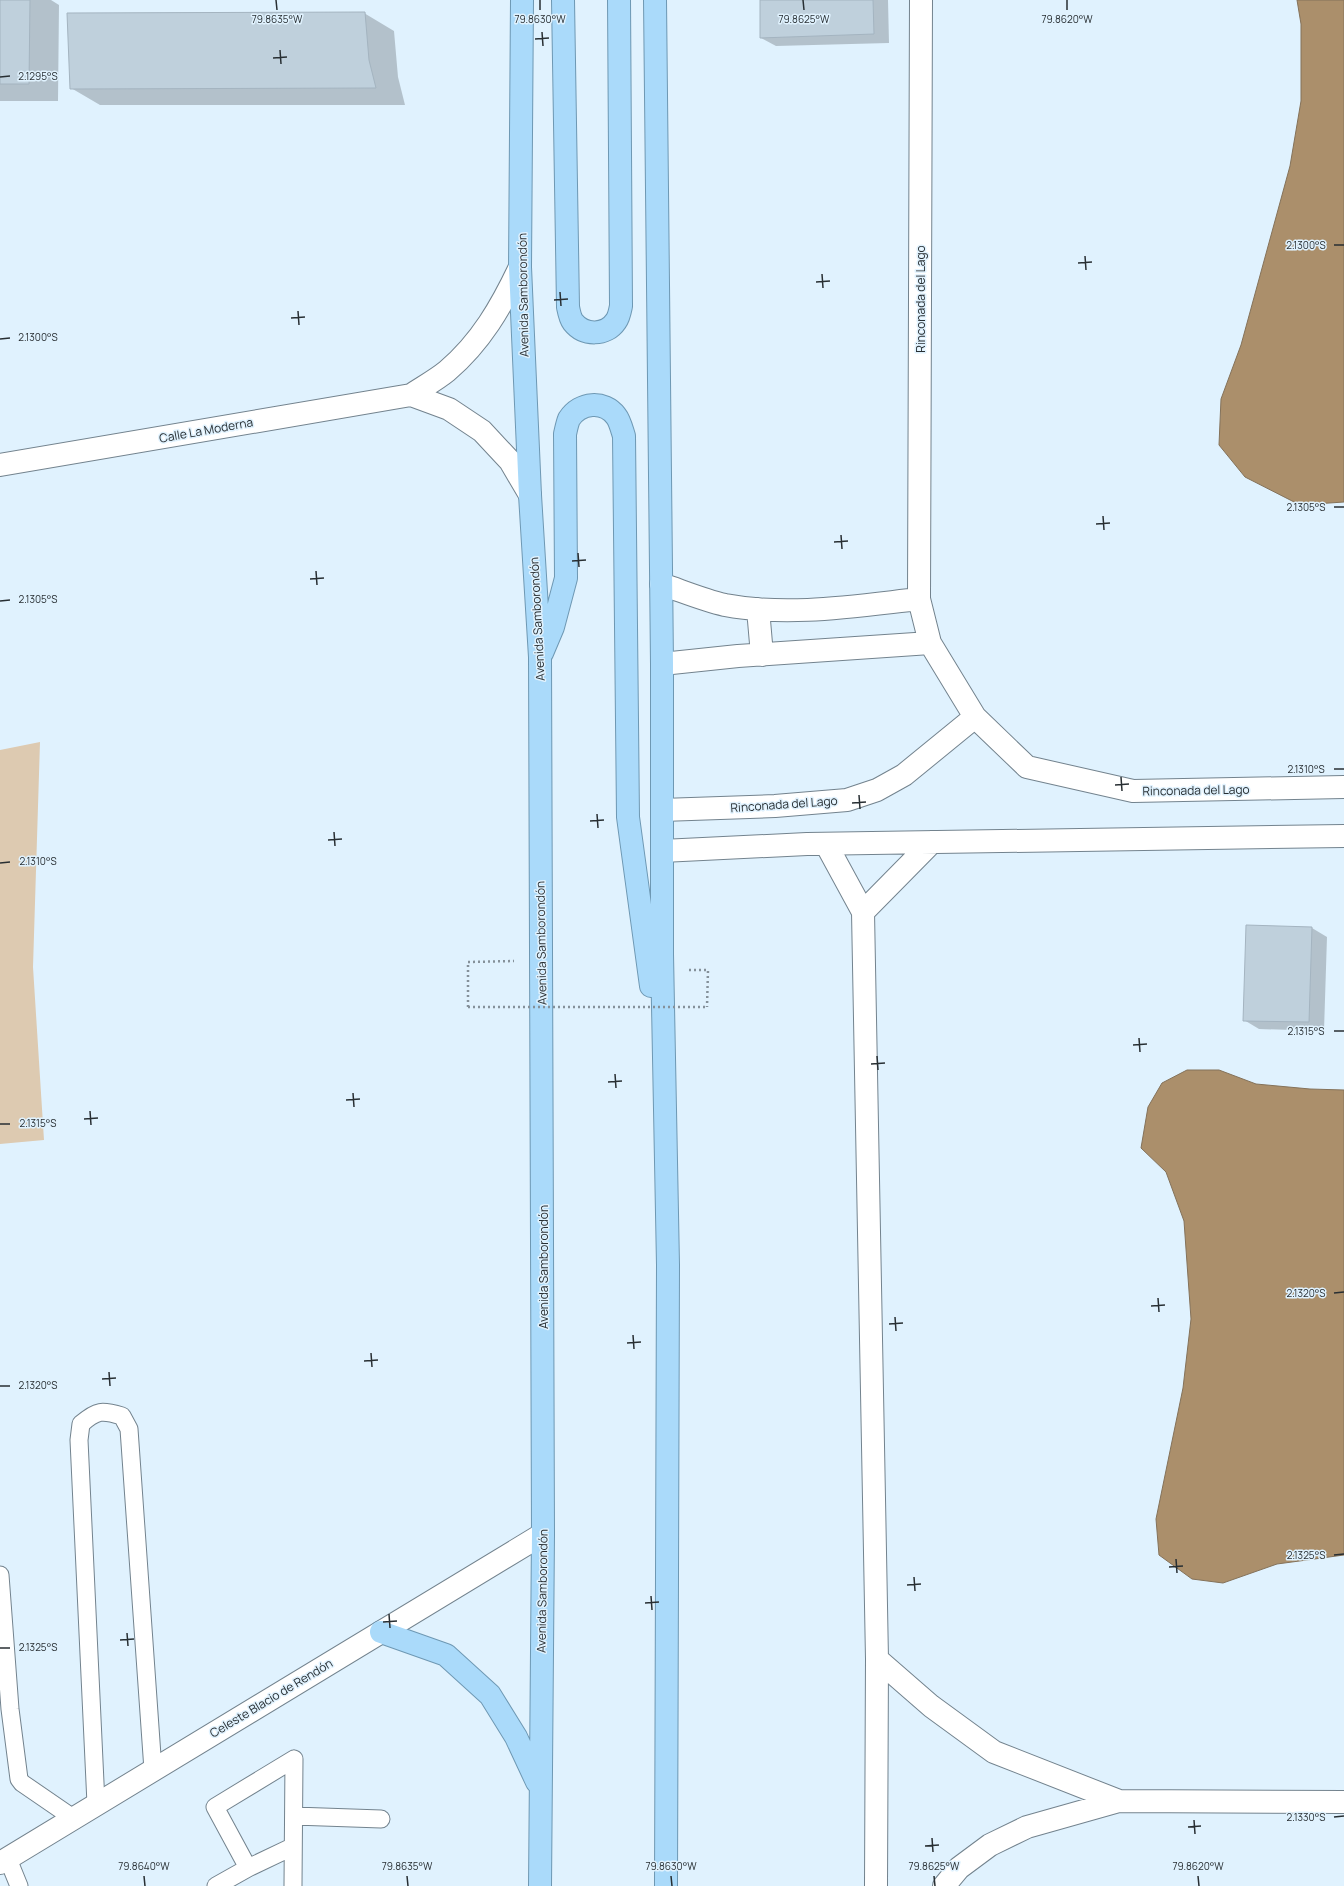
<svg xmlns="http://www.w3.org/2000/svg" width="1344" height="1886" viewBox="0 0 1344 1886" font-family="Manrope,sans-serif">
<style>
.green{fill:#ddcab1}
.water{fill:#ab8f6b;stroke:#84725a}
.shadow{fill:#0003}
.building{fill:#bfd0dc;stroke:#a4b4c0}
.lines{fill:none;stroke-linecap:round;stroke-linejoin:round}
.service-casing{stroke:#73838e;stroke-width:19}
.minor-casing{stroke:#73838e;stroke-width:24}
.trunk-casing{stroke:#6e98b3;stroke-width:24}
.path{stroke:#85919a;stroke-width:2.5;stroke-dasharray:2 3;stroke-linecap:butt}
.service{stroke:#fff;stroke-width:17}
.minor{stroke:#fff;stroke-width:22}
.trunk{stroke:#aadafa;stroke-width:22}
.path-bridge{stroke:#85919a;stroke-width:2.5;stroke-dasharray:2 3;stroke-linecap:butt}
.ticks{fill:none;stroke:#282f33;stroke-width:1.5}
.labels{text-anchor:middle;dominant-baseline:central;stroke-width:3;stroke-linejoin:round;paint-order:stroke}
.street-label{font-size:12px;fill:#282f33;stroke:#e0f2fe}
.ticks-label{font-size:10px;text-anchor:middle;fill:#282f33;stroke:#e0f2fe;stroke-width:3;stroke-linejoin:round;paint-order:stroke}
</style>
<rect width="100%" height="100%" fill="#e0f2fe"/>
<path class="green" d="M40,742l-7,225 11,173 -44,4v-394z"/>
<path class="water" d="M1297,0h47v502l-44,3 -55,-28 -26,-32 2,-46 20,-54 49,-179 11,-65v-77z
M1187,1070h32l37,14 54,5 34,1v465l-67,9 -54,19 -31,-4 -33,-24 -3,-36 27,-131 8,-69 -7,-98 -18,-49 -25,-24 7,-41 14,-24z"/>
<path class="shadow" d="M0,0h51l8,5 -1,96h-58z
M761,0h127l1,43 -113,3 -15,-8z
M364,13l30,18 4,46 7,28h-305l-29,-17z
M1312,928l15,9 -3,94 -65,-2 -15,-9z"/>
<path class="building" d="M0,0h30l-1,84h-29z
M760,0h113l1,34 -114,4z
M365,12l4,48 7,28 -306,1 -3,-76z
M1246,925l66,2 -3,95 -66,-1z"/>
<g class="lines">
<defs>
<path id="service" d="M0,1575l10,134 9,70 3,4 51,35
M96,1804l-17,-364 2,-16c16,-14 21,-14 41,-8l7,13 24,341
M294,1816l87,3
M8,1859l11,27
M248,1868l-33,-61 79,-48
M216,1886l32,-18 44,-21
M293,1886l1,-127"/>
<path id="minor" d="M921,0l-2,599 11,44 45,74 52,50 106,24 211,-4
M411,395l38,14 33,22 28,30 20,34
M0,465l411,-70c12,-8 25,-15 36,-24 34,-29 54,-64 73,-104
M661,584c21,7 42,16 64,21 63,12 130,1 194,-6
M758,609l4,46
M662,664l76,-8 192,-13
M662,810l113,-4 72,-6 30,-10 27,-15 71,-58
M826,844l37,68 14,747 -1,227
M662,851l145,-7 537,-8
M863,912l69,-70
M877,1659l54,47 63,46 125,49
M0,1863l543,-329
M944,1886l15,-18 31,-23 37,-18 92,-26 225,1"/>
<path id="trunk" d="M522,0l-2,267 10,228 10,162 3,877 -3,352
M563,0l5,307c1,5 2,11 5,15 11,14 33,14 43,-1 3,-4 4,-10 5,-15l-2,-306
M655,0l7,664v290l6,311 -2,621
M542,653l11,-26 13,-49 -1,-144c1,-4 2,-10 4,-15 11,-17 35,-19 47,-3 4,5 6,14 8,20l4,381 23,169
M381,1632l65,23 44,40 26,42 21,45"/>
</defs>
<use href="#service" class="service-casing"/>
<use href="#minor" class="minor-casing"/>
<use href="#trunk" class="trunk-casing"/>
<path class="path" d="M689,970h19l-1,37
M468,1007v-45l46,-1"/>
<use href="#service" class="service"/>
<use href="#minor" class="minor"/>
<use href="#trunk" class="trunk"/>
<path class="path-bridge" d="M468,1007h239"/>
</g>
<path class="ticks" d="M276,0l1,10M540,0v10M803,0l1,10M1067,0v10M542,32l1,14M535,39l14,-1M280,50l1,14M273,58l14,-1M0,77l10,-1M1334,245h10M1085,256l1,14M1078,263l14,-1M822,274l1,14M816,282l14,-1M560,292l1,14M554,300l14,-1M298,311l1,14M291,318l14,-1M0,339l10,-1M1334,507h10M1103,516l1,14M1096,524l14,-1M841,535l1,14M834,542l14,-1M578,553l1,14M572,561l14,-1M316,571l1,14M310,579l14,-1M0,601l10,-1M1334,769h10M1121,777l1,14M1115,785l14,-1M859,795l1,14M852,803l14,-1M597,814l1,14M590,821l14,-1M334,832l1,14M328,840l14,-1M0,863l10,-1M1334,1031h10M1139,1038l1,14M1133,1045l14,-1M877,1056l1,14M871,1064l14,-1M615,1074l1,14M608,1082l14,-1M353,1093l1,14M346,1100l14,-1M90,1111l1,14M84,1119l14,-1M0,1124h10M1334,1293l10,-1M1158,1298l1,14M1151,1306l14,-1M895,1317l1,14M889,1324l14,-1M633,1335l1,14M627,1343l14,-1M371,1353l1,14M364,1361l14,-1M109,1372l1,14M102,1379l14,-1M0,1386h10M1334,1555l10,-1M1176,1559l1,14M1169,1567l14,-1M914,1577l1,14M907,1585l14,-1M651,1596l1,14M645,1603l14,-1M389,1614l1,14M383,1622l14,-1M127,1633l1,13M120,1640l14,-1M0,1648h10M1334,1817l10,-1M1194,1820l1,14M1188,1827l13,-1M932,1838l1,14M925,1846l14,-1M144,1876l1,10M407,1876l1,10M671,1876l1,10M934,1876l1,10M1198,1876l1,10"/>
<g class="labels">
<g class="street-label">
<text transform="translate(523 295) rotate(-91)">Avenida Samborondón</text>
<text transform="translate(920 299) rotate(-90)">Rinconada del Lago</text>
<text transform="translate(206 430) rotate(-10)">Calle La Moderna</text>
<text transform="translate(537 619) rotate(-93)">Avenida Samborondón</text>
<text transform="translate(1196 790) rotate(-1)">Rinconada del Lago</text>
<text transform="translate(784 804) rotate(-4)">Rinconada del Lago</text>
<text transform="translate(541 943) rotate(-91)">Avenida Samborondón</text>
<text transform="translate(543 1267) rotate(-90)">Avenida Samborondón</text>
<text transform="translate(542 1591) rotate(-89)">Avenida Samborondón</text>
<text transform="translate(271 1698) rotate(-31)">Celeste Blacio de Rendón</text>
</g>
</g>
<g class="ticks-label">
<text x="277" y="23">79.8635°W</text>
<text x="540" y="23">79.8630°W</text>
<text x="804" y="23">79.8625°W</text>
<text x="1067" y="23">79.8620°W</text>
<text x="38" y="80">2.1295°S</text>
<text x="1306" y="249">2.1300°S</text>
<text x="38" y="341">2.1300°S</text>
<text x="1306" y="511">2.1305°S</text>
<text x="38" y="603">2.1305°S</text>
<text x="1306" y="773">2.1310°S</text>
<text x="38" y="865">2.1310°S</text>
<text x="1306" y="1035">2.1315°S</text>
<text x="38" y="1127">2.1315°S</text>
<text x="1306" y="1297">2.1320°S</text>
<text x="38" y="1389">2.1320°S</text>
<text x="1306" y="1559">2.1325°S</text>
<text x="38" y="1651">2.1325°S</text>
<text x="1306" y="1821">2.1330°S</text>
<text x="144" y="1870">79.8640°W</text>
<text x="407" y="1870">79.8635°W</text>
<text x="671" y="1870">79.8630°W</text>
<text x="934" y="1870">79.8625°W</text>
<text x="1198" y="1870">79.8620°W</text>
</g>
</svg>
